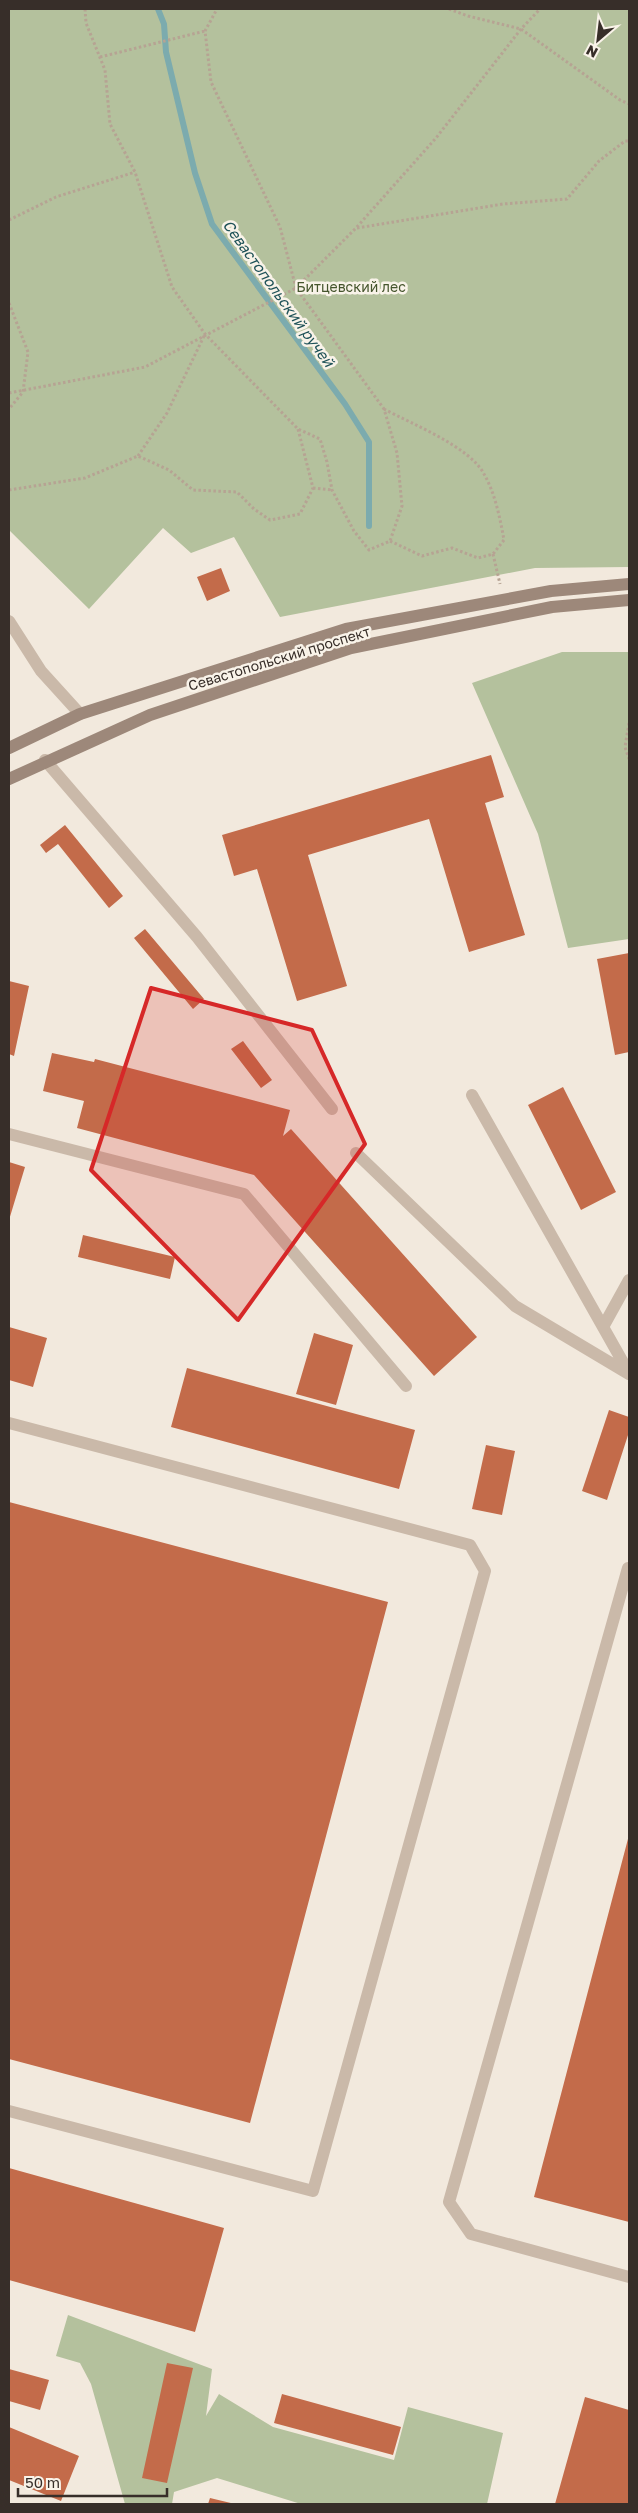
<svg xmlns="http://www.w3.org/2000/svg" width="638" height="2513" viewBox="0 0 638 2513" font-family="'Golos Text',sans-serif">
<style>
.green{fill:#b4c19d}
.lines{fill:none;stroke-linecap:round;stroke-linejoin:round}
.stream{stroke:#7cabae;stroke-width:6}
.building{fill:#c36b4a}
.path{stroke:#b6a393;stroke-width:3;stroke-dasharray:2.5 2.5;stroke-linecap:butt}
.lane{stroke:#cab9a9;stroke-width:12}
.secondary{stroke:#9d887a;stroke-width:12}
.marked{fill:#d62828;fill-opacity:0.2;stroke:#d62828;stroke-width:4;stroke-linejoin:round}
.labels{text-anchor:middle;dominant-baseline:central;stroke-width:5;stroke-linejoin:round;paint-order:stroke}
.park-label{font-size:14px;fill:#45552d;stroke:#f9f3e9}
.street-label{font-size:14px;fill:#372e29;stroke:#f9f3e9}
.water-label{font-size:15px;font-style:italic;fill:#1f5258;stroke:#f9f3e9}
</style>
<rect width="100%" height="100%" fill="#f2e9dd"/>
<path class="green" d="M9,9h620v558l-94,1 -255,49 -46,-80 -43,16 -28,-25 -74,81 -80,-79z
M562,652h67v287l-61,9 -30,-114 -66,-151z
M68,2315l144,54 -6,47 13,-22 54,33 121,33 14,-53 95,26 -16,71h-186l-84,-26 -43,14 -2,12h-47l-34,-120 -11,-21 -24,-7z"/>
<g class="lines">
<path class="stream" d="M158,9l6,15 2,28 29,121 17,51 133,180 24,38v84"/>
</g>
<path class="building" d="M221,568l9,23 -23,10 -10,-24z
M491,755l13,42 -19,6 40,132 -56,17 -40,-133 -121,36 39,131 -50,15 -40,-132 -23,7 -12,-41z
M65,825l58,71 -14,12 -51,-64 -12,9 -6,-8z
M145,929l59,70 -11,10 -59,-71z
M629,953v99l-14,3 -18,-96z
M9,981l20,5 -15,70 -5,-2z
M243,1041l29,39 -11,8 -30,-39z
M52,1053l42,9 1,-3 195,51 -7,26 8,-7 186,208 -43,39 -180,-201 -177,-47 7,-27 -41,-10z
M563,1087l53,105 -35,18 -53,-105z
M9,1162l16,5 -16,53z
M83,1235l92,22 -5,22 -92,-22z
M9,1327l38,11 -14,49 -24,-7z
M314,1333l39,12 -17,60 -40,-11z
M187,1368l228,62 -16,59 -228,-62z
M609,1410l20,7v15l-22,68 -25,-9z
M486,1445l29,6 -13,64 -30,-6z
M9,1502l379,100 -138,521 -241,-64z
M629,1835v387l-95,-25z
M9,2168l215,60 -29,104 -186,-52z
M167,2363l26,5 -26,115 -25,-5z
M9,2369l40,11 -9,30 -31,-9z
M282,2394l119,33 -8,28 -119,-32z
M585,2397l44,13v94h-74z
M9,2427l70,29 -18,45 -52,-21z
M210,2498l25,6h-27z"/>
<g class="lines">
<path class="path" d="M85,9l1,14 19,47 5,54 25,48 37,115 33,47 93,95 22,10 7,23 5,28 22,41 15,19 21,-9 12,-35 -5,-53 -13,-44 -88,-121 -16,-61 -69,-145 -6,-51 12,-22
M449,9l19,7 53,13 99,71 9,4
M100,57l105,-26
M9,220l47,-23 79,-25
M357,228l146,-24 64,-5 32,-38 26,-20h4
M9,303l19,49 -5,40 -14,17
M9,393l136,-26 151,-79 60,-60 80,-90 85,-109 19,-20
M384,409c28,15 86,38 100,65 11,19 16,44 20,66l-11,14 -15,4 -26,-10 -30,8 -32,-15
M138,456l29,-43 38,-79
M313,488l19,2
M9,490l76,-12 53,-22 31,14 24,20 44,2 17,17 16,11 30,-6 13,-26 -15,-59
M493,554l7,30
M629,723l-4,24 4,12"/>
<path class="lane" d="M9,621l32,50 39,43
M45,760l152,177 135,172
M472,1095l157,278
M9,1134l235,60 162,192
M356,1153l159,153 114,68
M603,1327l26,-47
M9,1423l461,122 15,26 -172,620 -304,-80
M628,1568l-179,634 22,32 158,43"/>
<path class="secondary" d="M9,748l71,-34 266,-85 205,-38 78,-7
M9,779l141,-64 201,-67 201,-41 77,-7"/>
</g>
<path class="marked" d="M151,988l161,42 53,114 -127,176 -147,-150z"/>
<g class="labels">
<g class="park-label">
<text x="351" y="286">Битцевский лес</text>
</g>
<g class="street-label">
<text transform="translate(279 658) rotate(-17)">Севастопольский проспект</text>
</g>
<g class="water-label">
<text transform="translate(279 293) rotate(54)">Севастопольский ручей</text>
</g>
</g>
<rect width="638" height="2513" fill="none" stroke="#372e29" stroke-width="20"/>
<g transform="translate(598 40) rotate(208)" stroke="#f9f3e9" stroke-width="4" paint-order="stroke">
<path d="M0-4L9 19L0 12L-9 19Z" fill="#372e29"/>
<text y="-8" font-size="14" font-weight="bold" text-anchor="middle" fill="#372e29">N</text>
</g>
<path d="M18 2488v8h149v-8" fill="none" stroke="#372e29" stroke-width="2.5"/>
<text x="25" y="2488" font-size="15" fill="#372e29" stroke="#f9f3e9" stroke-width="4" paint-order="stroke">50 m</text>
</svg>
